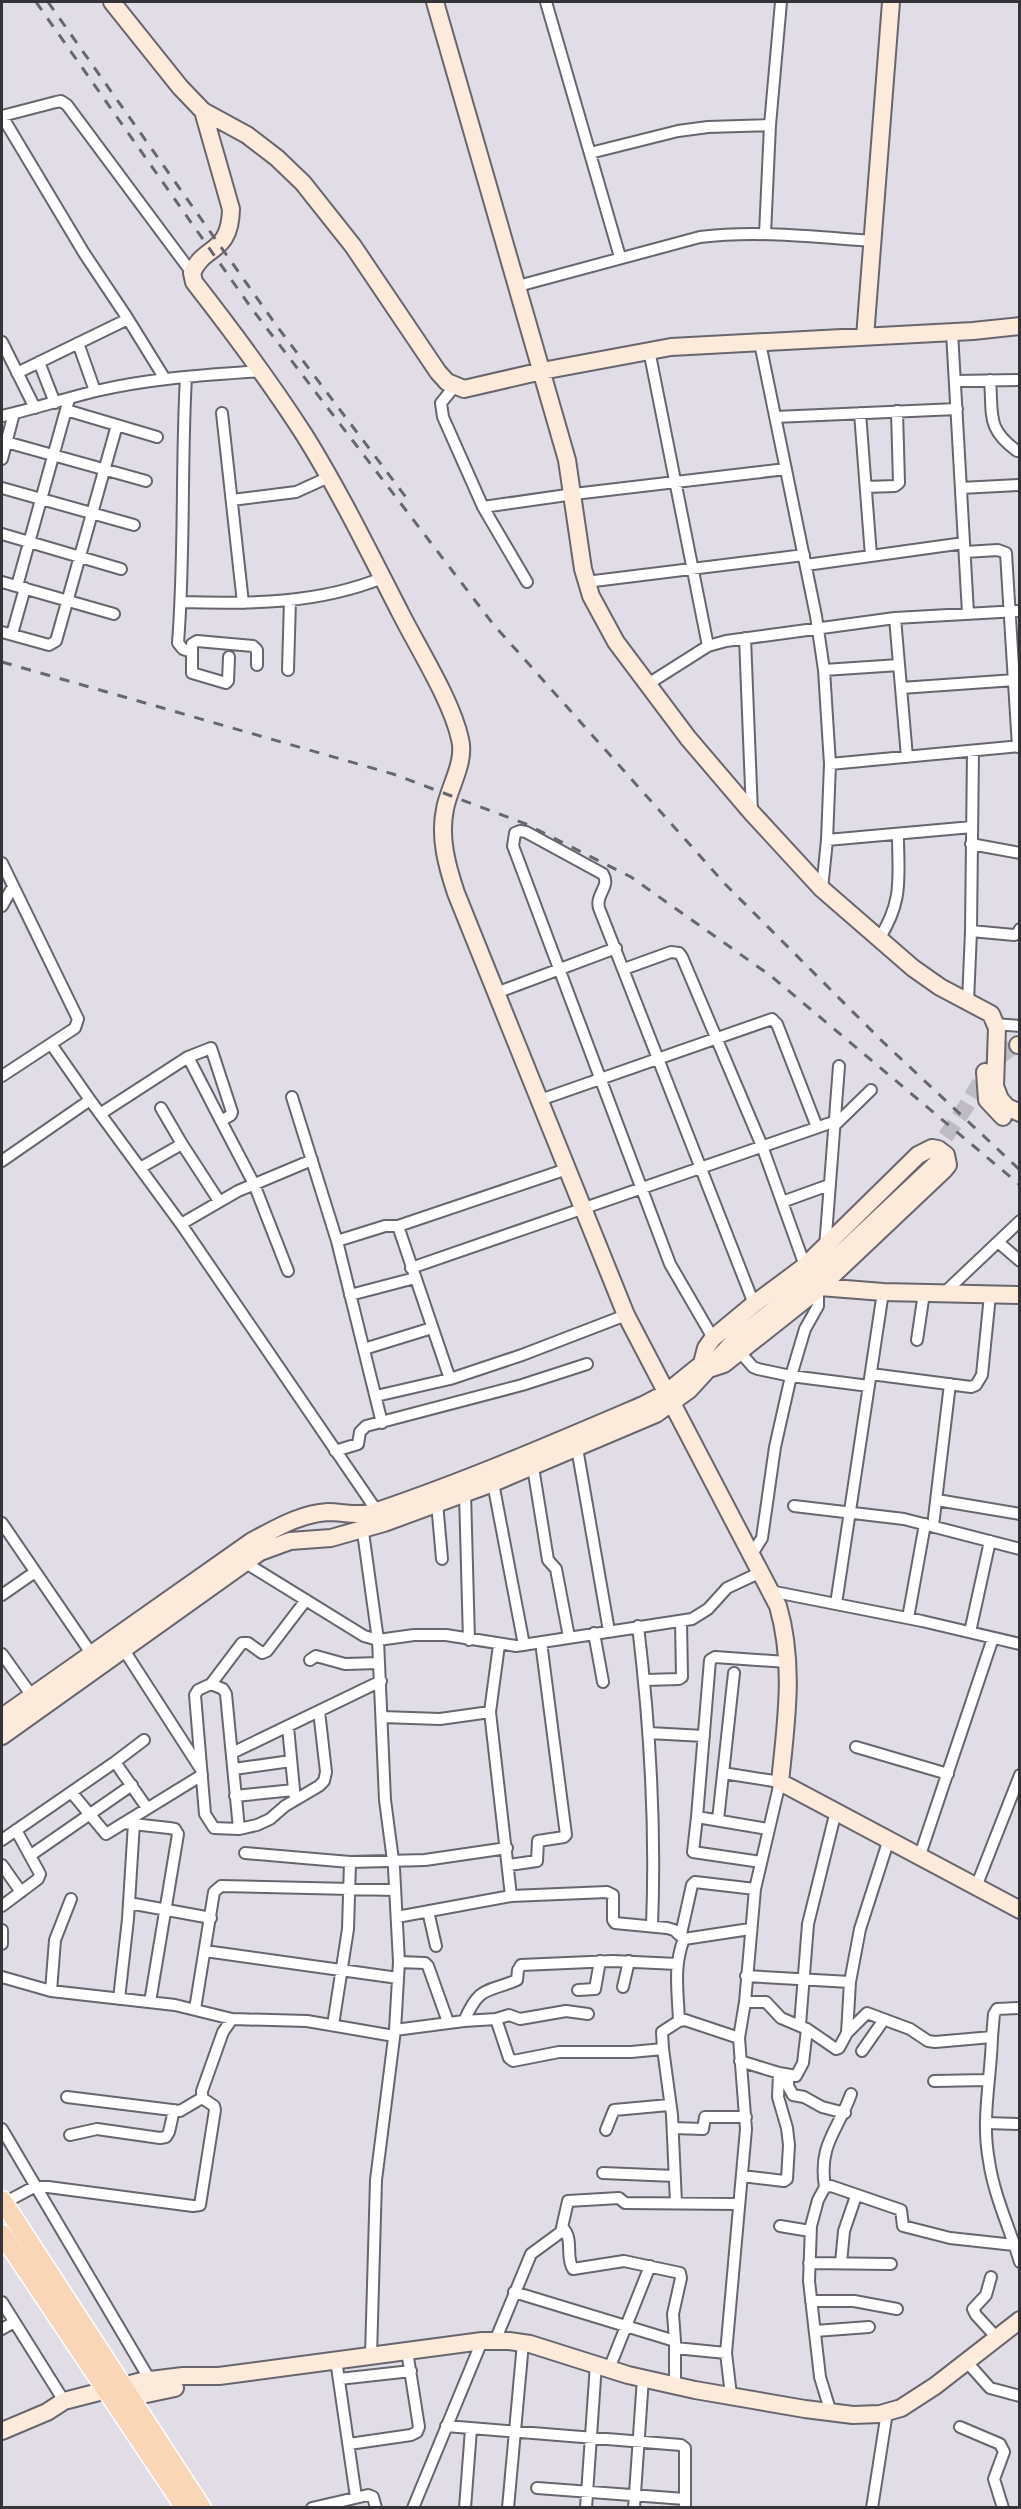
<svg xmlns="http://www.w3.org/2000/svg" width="1021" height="2509" viewBox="0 0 1021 2509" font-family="'PT Sans',sans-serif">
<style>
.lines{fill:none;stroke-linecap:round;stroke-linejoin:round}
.secondary-tunnel{stroke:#bebbc3;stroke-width:16;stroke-dasharray:16 8;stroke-linecap:butt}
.street-casing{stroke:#68656e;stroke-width:14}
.secondary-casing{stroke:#68656e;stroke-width:20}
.primary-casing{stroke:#fff;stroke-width:21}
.street{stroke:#fff;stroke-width:10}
.secondary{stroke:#fcebdb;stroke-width:16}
.primary{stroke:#f9d7b6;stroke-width:18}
.rail{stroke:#68666c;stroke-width:3;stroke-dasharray:10 10;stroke-linecap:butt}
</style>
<rect width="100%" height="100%" fill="#e0dde6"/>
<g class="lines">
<path class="secondary-tunnel" d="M931,1156c13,-16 24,-33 36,-51 14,-24 24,-48 51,-60"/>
<defs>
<path id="street" d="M546,2l74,255
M2,116l82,137 44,66 37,60
M2,116l54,-14 5,-1 6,4 125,168
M590,153l88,-22 30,-4 62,-2
M765,234l5,-109 11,-123
M518,286l182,-49c57,-7 115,0 172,4
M952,332l16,281
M2,342l33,66
M78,343l17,48
M760,343l56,273 8,54 6,94 -3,76 -5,49
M649,350l59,296
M39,362l16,41
M17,373l111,-54
M186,377c-5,88 -1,177 -8,266l5,6 9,3
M990,380c3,36 -4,48 27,71
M955,381l65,-1
M454,387l-13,16 2,14 40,90 44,75
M66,410l91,27
M222,413l21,190
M860,413l11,143
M2,416c31,-7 62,-17 94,-25 54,-13 110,-16 166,-20
M775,417l182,-8
M6,442l140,39
M2,459l12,-46
M866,487l29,-1 4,-3 -2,-72
M2,488l132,37
M961,488l59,-3
M232,500l64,-8 33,-15
M483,507l91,-13 212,-25
M2,534l119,35
M965,552l33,-2 8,3 12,194
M806,565l158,-22
M2,582l112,32
M586,582l218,-27
M17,586l52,-187
M182,602c68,2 136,2 200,-24
M895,618l12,139
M2,632l47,13 7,-4 61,-216
M12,634l13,-46
M745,638l7,175
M229,657l-1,24 -2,2 -34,-10v-29l5,-3 56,5 4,4v15
M288,670l2,-70
M824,670l75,-5
M648,684l60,-38 18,-5 169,-23 125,-7
M901,688l114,-8
M830,764l190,-18
M827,840l145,-13
M971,844l49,9
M2,863l76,156 -3,9 -73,48
M2,906l9,-16
M971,931l43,4 3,-1 3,-5
M879,939c25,-39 19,-62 19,-105
M624,969l47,-17 8,1 3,4 80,189 43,120
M496,993l120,-45
M968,1002l3,-71 2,-180
M993,1024l27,2
M51,1044l39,56 91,124 198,290
M188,1057l33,64
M292,1097l45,144 45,182
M540,1100l232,-81 5,5 40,103
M161,1108l21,36 37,57
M100,1114l88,-57 23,-9 21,64 -1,3 -10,6 33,63 34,87
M835,1125l36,-35
M2,1161l88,-61
M140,1168l42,-24
M567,1169l-169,57 52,153 72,-24 104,-40
M782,1202l47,-17
M181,1224l57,-33 74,-31
M337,1241l48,-15h13
M998,1242l22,19
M825,1248l14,-182
M411,1268l425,-147
M944,1293l76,-72
M350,1295l65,-17
M713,1338l-43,-74 -157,-418 2,-13 5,-2 6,1 77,42c8,13 -8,20 -4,34l155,396
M917,1340l7,-47
M364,1349l68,-21
M739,1351l14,16 5,2 33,7 78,10
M871,1374l100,13 5,-2 6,-10 8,-80
M376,1396l74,-17
M577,1448l32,183
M335,1451l23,-7 2,-12 6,-6 156,-41 65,-21
M533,1467l15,93 8,9 13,68
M493,1483l31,162
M465,1493l4,147
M937,1500l83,14
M437,1503l5,56
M794,1506l110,13 116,30
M2,1523l93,136
M362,1525l16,115 7,160 9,68 5,94 -4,68 -19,150 -5,176
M933,1526l17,-142
M752,1554l10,-16 13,-91 16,-71 14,-47 13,-23v-9l-3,-5
M241,1560l123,76 14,4 36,-5h32l70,11 176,-27 16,-10 19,-21 34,-16
M770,1591l152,30 98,23
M2,1595l33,-23
M306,1600l-39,51 -5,2 -14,-10h-6l-31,41 -13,6 -3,5 10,119 9,14 25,1 18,-4 13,-6 15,-13 34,-20 5,-5 2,-9 -7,-61
M836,1604l47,-312
M908,1618l17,-94
M638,1626c12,100 18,200 14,300
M970,1632l20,-91
M594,1633l9,49
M499,1645l-9,67 21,184
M124,1650l76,118
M2,1654l30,42
M310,1660l6,-4 29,8 34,-1
M645,1680l34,-1 3,-2 -1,-56
M211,1684l12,5 3,5 13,135
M382,1717l58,2 50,-7
M288,1727l7,73
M649,1733l55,3
M856,1747l92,27
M232,1753l149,-72
M115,1762l32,46
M234,1769l57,-8
M723,1773l57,9 -25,107 -10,113 -6,36 7,91 -20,224 5,42
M72,1793l34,41 96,-59
M235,1796l59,-6
M697,1817l13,-157 5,-3 72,5
M718,1820l16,-147
M124,1823l45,5 6,1 3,5 -28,168
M2,1840l113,-78 29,-22
M245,1853l105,9 75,-2 82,-12
M31,1855l101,-70
M920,1855l73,-217
M761,1862l-68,-10 4,-35 71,12
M2,1865l19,27
M509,1865l28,-4 1,-20 26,-4 2,-2 -25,-193
M976,1887l44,-112
M129,1903l82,15
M2,1906l36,-27 2,-5 -24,-44
M428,1911l8,35
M397,1917l114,-21 96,-4 6,3v25l2,3 52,5 7,2 10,9 66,-10
M2,1930v14
M681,1934l11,-49 3,-3 60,7
M205,1951l193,27
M399,1962l26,1 3,3 20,56
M746,1976l104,6
M2,1977l49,14 124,14 57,14 75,2 87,15
M623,1987l6,-26
M578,1990l17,-1 5,-28
M51,1991l4,-51 16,-41
M119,1999l9,-80 6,-96
M745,2002h21l15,16 26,11 29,20 3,-1 8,-15 20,-20 43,16 18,12 7,1 57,-5 2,-23 3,-5 23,-1
M195,2009l19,-117 7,-6 174,4
M496,2019l13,-4 11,4 46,-8 22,3
M464,2021l32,-2 13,39 4,3 46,-9h72l32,-3 -1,-17 17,-11 6,-1 54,18
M679,2021c-1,-29 -6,-55 5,-82
M333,2025l15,-96 2,-67
M800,2025l8,-101 28,-113
M395,2030l69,-9c16,-36 22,-28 53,-41l1,-10 3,-5 92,-4 64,3
M847,2033l3,-51 10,-53 29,-90
M992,2037c-1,42 -11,82 -3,124 5,35 21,68 31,101
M663,2049l9,66 4,88
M862,2051l21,-30
M740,2061l39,12 17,3 7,-13 4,-34
M788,2075v11l5,9 11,2 18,10 23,6
M934,2081l53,-1
M67,2097l113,14 22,-13
M986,2123l34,1
M673,2128l30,1 2,-12h41
M2,2129l148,251
M606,2130l8,-20 55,-5
M70,2135l27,-6 63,9 6,-1 3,-5 5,-22
M603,2173l72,3
M742,2176l42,5 3,-2 2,-34 -2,-17 -9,-31 1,-24
M825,2187c-7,-43 13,-56 26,-93
M2,2204l32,-17h14l145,19 7,-1 15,-95 -1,-4 -12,-8v-7l21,-59 9,-13
M780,2226l30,5
M563,2228c11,12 2,28 10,41l51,-8 56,12 1,5 -8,36 2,27
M809,2263l82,1
M841,2263l3,-32 12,-35
M991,2277l-5,18 -13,14 3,6 21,23
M514,2292l161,49v45
M811,2301h43l43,8
M2,2302l62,99
M2,2329l12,-7
M815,2331l54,-4
M495,2341l36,-87 30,-22 7,-31 51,-3 6,5 114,1
M675,2348l51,5
M336,2360l20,137
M966,2361l24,27 30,8
M609,2369l41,-103
M339,2379l72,-8
M831,2413l-11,-36 -11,-96 2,-55 7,-26 7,-13 6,-1 70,24 2,16 47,12 64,7
M446,2426l235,19 4,3v60
M960,2427l40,17 4,8 -10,27 9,29
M349,2444l62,-9 6,-3 2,-5 -12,-76
M537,2488l148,11
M312,2508l56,-13 5,2 3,11
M413,2508l69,-167
M465,2508l6,-79
M508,2508l15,-165
M586,2508l10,-144
M634,2508l9,-130
M872,2508l15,-96"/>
<path id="secondary" d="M112,2l68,85 23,24 44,24 30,23 26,25 50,63 85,126 9,10 17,7 78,-18 129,-24 302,-16 47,-5
M435,2l132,458 16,109 8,27 25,46 72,96 64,75 70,76 91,79 27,19 51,27 6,14 -2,58 5,13 7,8 13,6
M203,111l28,98c-1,46 -27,35 -39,64l2,9c39,50 77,101 111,154 36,58 66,120 97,180 18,35 50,86 58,123 6,23 -11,48 -15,70 -6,29 2,57 11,84l170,422 152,291c17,58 8,117 2,176l240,128
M865,337l26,-335
M1018,1045h2
M985,1072l2,28 16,17
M932,1148l6,1 8,6 2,10 -4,5 -129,122 -91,72 -15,5 -7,-6 4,-15 7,-10 41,-34 51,-38 113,-111z
M820,1287l63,5 137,3
M2,1717l250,-176c25,-13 47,-27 76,-29 15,0 32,5 46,0 92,-31 180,-69 269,-107l23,-12 32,-26
M2,1736l258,-184 30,-11 41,-3 53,-15 109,-40 163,-69 33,-24 45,-49 89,-71 115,-108
M118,2400l57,-12
M2,2431l45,-19 17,-11 78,-20 41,-5h36l263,-35h27l21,3 98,31 67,15 110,19 48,6 27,-1 21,-6 34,-22 85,-66"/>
<path id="primary" d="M2,2200l200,308
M2,2234l183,274"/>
</defs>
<use href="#street" class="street-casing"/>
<use href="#secondary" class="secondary-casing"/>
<use href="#primary" class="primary-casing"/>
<use href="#street" class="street"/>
<use href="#secondary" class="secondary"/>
<use href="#primary" class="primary"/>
<path class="rail" d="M36,2l216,307 241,315 232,260 158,158 137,128
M48,2l228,323 132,175
M2,662l391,112 133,50 105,53 140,99 249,209"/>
</g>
<rect width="1021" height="2509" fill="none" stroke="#343337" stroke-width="6"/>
</svg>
